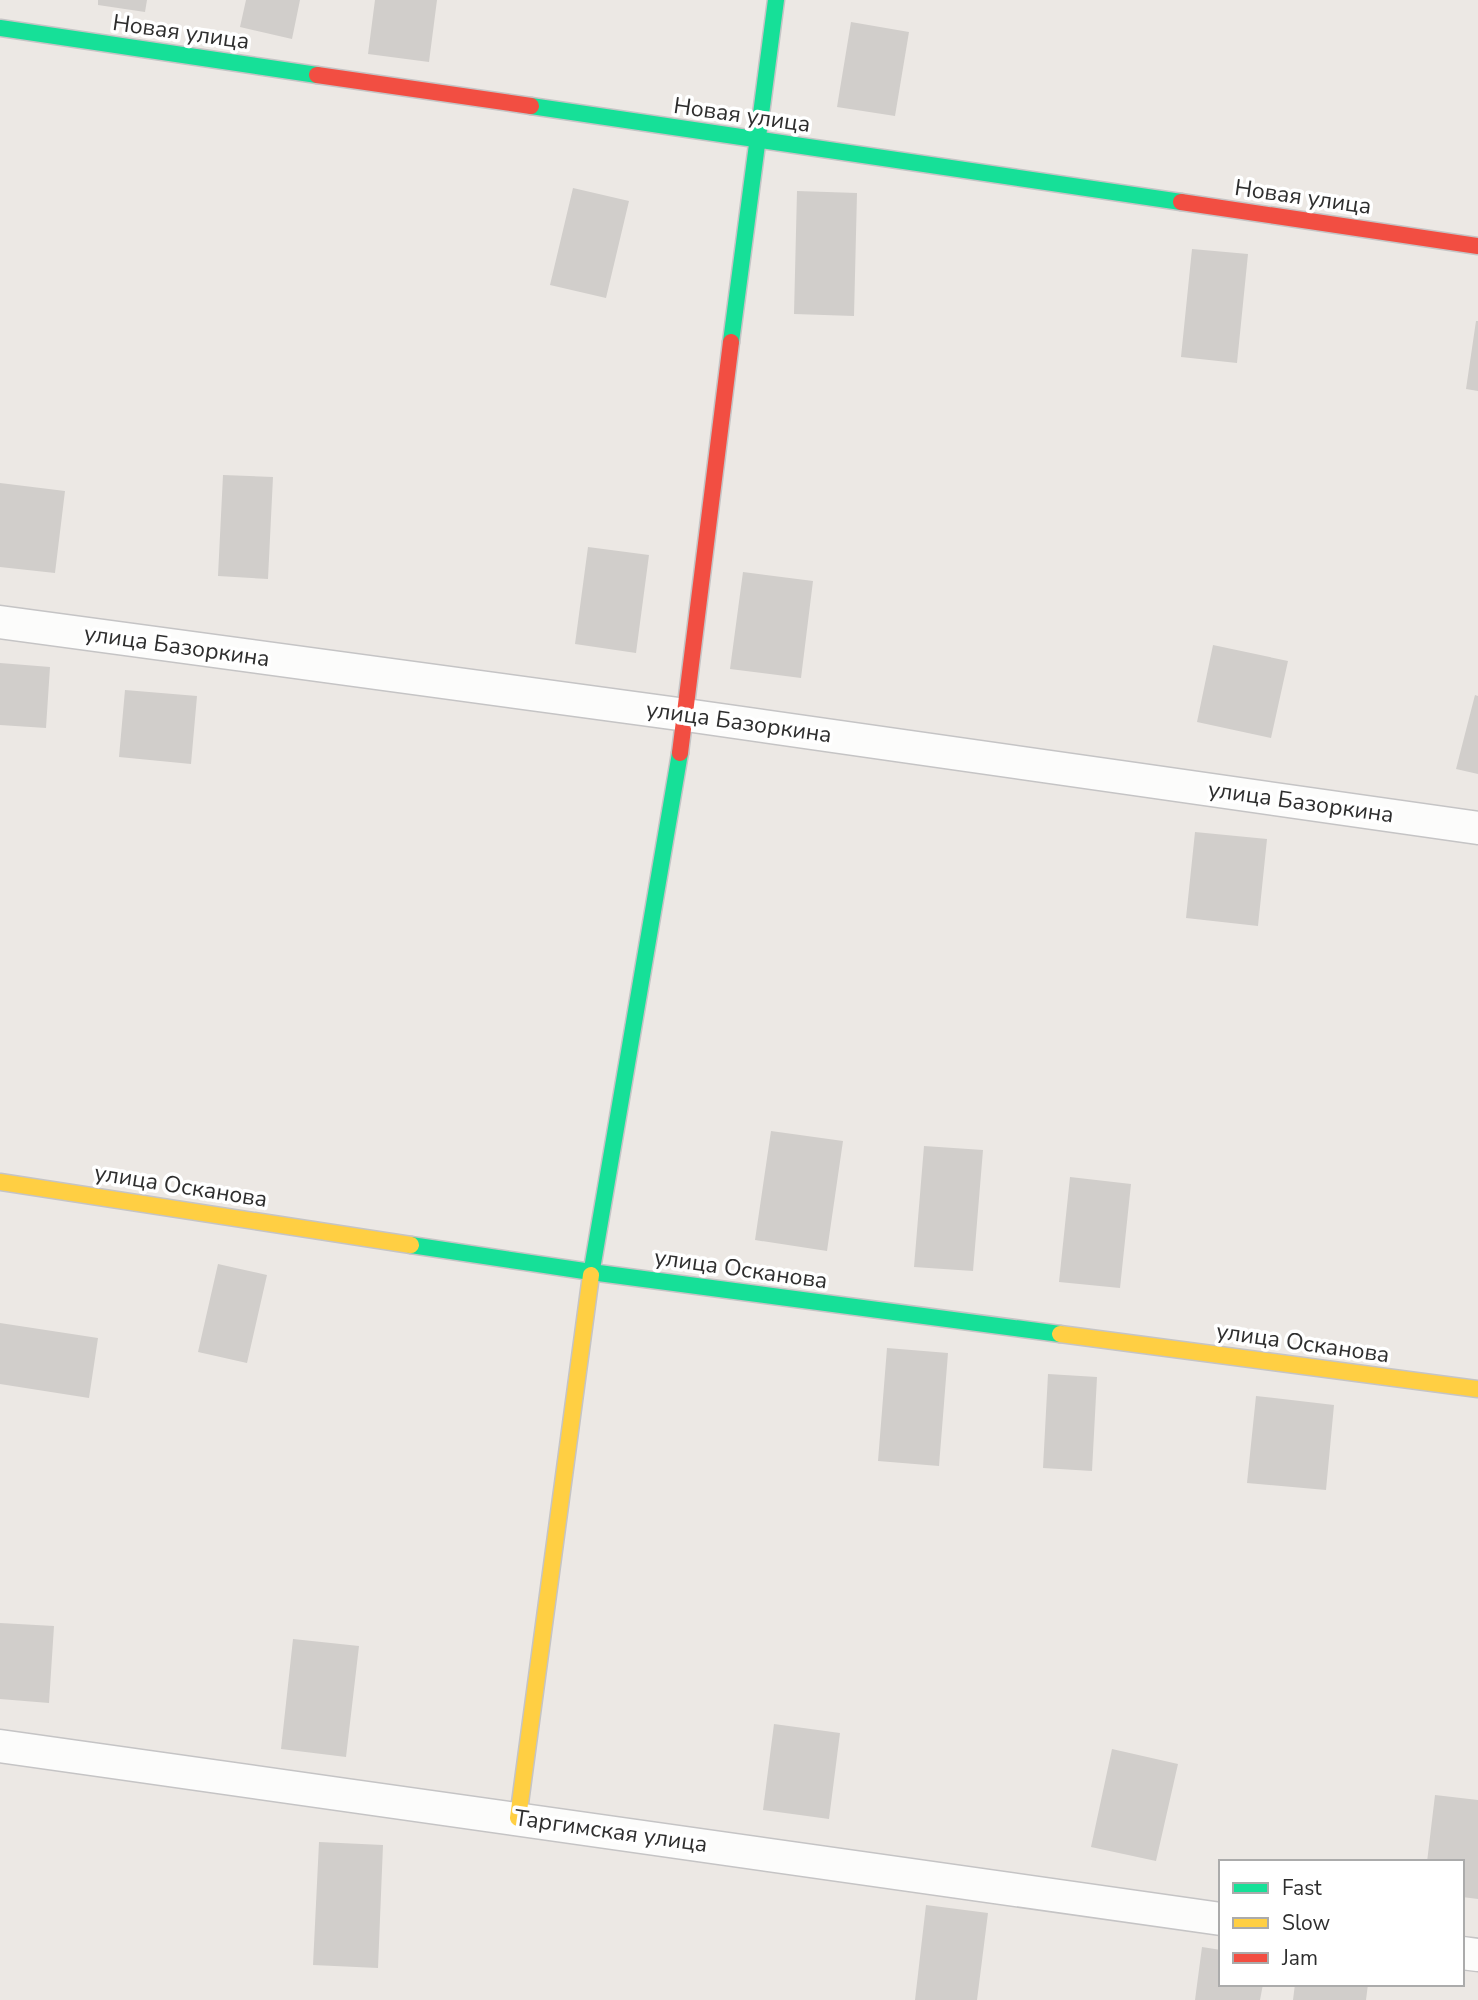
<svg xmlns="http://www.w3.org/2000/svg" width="1478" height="2000" viewBox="0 0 1478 2000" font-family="'Nunito Sans',sans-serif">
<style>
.building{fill:#d1cecb}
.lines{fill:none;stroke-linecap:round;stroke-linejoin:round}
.street-casing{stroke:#c5c4c5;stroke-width:35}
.fast-casing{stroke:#c5c4c5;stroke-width:19}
.slow-casing{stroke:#c5c4c5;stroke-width:19}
.jam-casing{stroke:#c5c4c5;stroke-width:19}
.street{stroke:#fcfcfb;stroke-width:32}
.fast{stroke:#16e098;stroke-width:16}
.slow{stroke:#ffcf43;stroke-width:16}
.jam{stroke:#f24e42;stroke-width:16}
.labels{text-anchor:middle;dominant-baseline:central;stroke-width:7;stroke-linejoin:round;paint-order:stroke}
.street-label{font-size:23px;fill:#2e2e2e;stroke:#fff}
</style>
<rect width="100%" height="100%" fill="#ece8e4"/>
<path class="building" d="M98,0h49l-2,12 -47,-7z
M246,0h54l-8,39 -52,-12z
M375,0h62l-8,62 -61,-8z
M851,22l58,10 -14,84 -58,-9z
M573,188l56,13 -23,97 -56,-13z
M797,191l60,2 -3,123 -60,-2z
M1192,249l56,5 -11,109 -56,-6z
M1476,321h2v70l-12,-2z
M223,475l50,2 -5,102 -50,-3z
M0,483l65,8 -10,82 -55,-6z
M588,547l61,8 -13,98 -61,-9z
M743,572l70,9 -12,97 -71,-9z
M1213,645l75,16 -17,77 -74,-16z
M0,663l50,4 -4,61 -46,-3z
M125,690l72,6 -6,68 -72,-7z
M1475,695l3,1v78l-22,-5z
M1195,832l72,7 -9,87 -72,-8z
M771,1131l72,10 -16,110 -72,-11z
M924,1146l59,4 -10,121 -59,-4z
M1070,1177l61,7 -11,104 -61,-6z
M218,1264l49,11 -20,88 -49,-11z
M0,1323l98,15 -9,60 -89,-14z
M887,1348l61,5 -9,113 -61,-5z
M1048,1374l49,3 -5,94 -49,-3z
M1256,1396l78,9 -8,85 -79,-7z
M0,1623l54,3 -5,77 -49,-4z
M293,1639l66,7 -13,111 -65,-8z
M774,1724l66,9 -11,86 -66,-9z
M1112,1749l66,15 -22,97 -65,-14z
M1435,1795l43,5v99l-16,-2v-35h-35z
M319,1842l64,3 -5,123 -65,-3z
M926,1905l62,8 -11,87h-62z
M1202,1947l19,3v34h42l-3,16h-65z
M1295,1984h73l-2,16h-73z"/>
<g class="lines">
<defs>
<path id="street" d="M0,622l686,93 792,113
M0,1746l1221,173
M1462,1953l16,2"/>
<path id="fast" d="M0,28l317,47
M531,106l650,96
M731,342l45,-342
M411,1245l180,27 469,62
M591,1275l89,-522"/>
<path id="slow" d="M0,1182l411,63
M1060,1334l418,55
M518,1818l73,-543"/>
<path id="jam" d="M317,75l214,31
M1181,202l297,44
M680,753l51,-411"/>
</defs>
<use href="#street" class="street-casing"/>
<use href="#fast" class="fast-casing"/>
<use href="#slow" class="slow-casing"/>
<use href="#jam" class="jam-casing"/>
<use href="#street" class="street"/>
<use href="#fast" class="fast"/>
<use href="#slow" class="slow"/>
<use href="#jam" class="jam"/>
</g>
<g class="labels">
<g class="street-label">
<text transform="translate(181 32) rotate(8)">Новая улица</text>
<text transform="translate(742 115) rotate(8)">Новая улица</text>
<text transform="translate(1303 197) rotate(8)">Новая улица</text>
<text transform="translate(177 646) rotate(8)">улица Базоркина</text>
<text transform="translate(739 722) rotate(8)">улица Базоркина</text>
<text transform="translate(1301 802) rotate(8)">улица Базоркина</text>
<text transform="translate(181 1186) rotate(9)">улица Осканова</text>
<text transform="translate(741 1269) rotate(8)">улица Осканова</text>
<text transform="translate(1303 1343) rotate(8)">улица Осканова</text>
<text transform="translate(611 1831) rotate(8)">Таргимская улица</text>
</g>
</g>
<rect x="1219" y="1860" width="245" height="126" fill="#ffffff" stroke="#ababab" stroke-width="2"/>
<rect x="1233" y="1883" width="35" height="10" fill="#16e098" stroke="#ababab" stroke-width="2"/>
<text x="1282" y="1895" font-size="21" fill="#2e2e2e">Fast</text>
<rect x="1233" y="1918" width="35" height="10" fill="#ffcf43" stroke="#ababab" stroke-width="2"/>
<text x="1282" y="1930" font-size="21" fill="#2e2e2e">Slow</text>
<rect x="1233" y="1953" width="35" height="10" fill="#f24e42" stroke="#ababab" stroke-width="2"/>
<text x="1282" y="1965" font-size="21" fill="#2e2e2e">Jam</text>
</svg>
